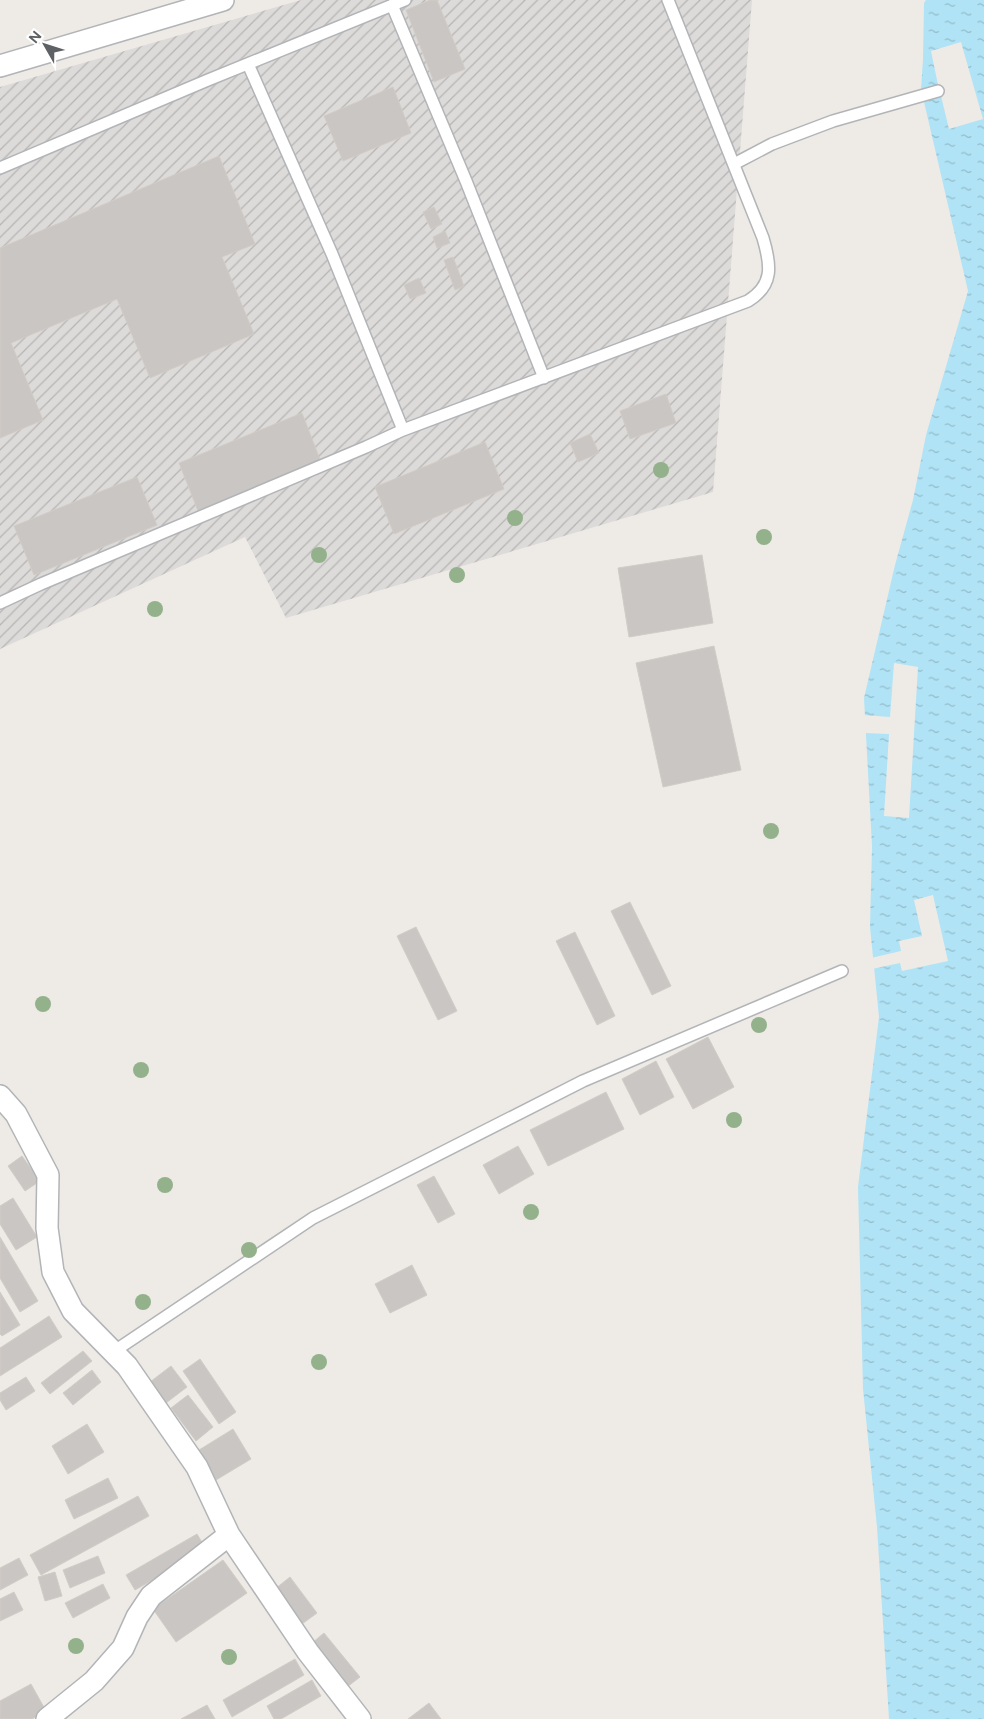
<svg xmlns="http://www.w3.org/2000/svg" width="984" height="1719" viewBox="0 0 984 1719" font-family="Figtree,sans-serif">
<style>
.industrial{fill:url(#industrial-furrows)}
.water{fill:url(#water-ripples)}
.pier{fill:#eeebe7}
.building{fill:#cac6c3;stroke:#d2ccc6}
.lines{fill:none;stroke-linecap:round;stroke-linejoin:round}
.service-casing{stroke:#b2b4b7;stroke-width:14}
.minor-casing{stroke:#b2b4b7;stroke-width:24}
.service{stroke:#fff;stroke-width:11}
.minor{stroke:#fff;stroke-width:21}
.tree{fill:#93b18b}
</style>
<defs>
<pattern id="industrial-furrows" width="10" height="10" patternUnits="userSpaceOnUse" patternTransform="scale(1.25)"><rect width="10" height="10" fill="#dddbd9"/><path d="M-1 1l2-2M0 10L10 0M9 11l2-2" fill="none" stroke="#b6b5b4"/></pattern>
<pattern id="water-ripples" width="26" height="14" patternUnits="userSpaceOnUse" patternTransform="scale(1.25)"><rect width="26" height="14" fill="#b0e3f5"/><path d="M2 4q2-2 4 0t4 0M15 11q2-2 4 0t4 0" fill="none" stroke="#92bbca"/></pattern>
</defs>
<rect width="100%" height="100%" fill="#eeebe7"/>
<path class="industrial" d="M301,0h451l-39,492 -427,126 -41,-81 -245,112v-562z"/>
<path class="water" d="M926,0h58v1719h-95l-12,-192 -14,-138 -5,-202 21,-170 -9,-90 2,-81 -8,-148 31,-133 18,-65 13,-65 42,-144 -47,-202 2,-30 1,-56z"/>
<path class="pier" d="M961,42l22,77 -34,10 -8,-33 -18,-1 -2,-6 17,-4 -7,-34z
M894,663l24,4 -9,151 -25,-2 5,-82 -25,-1 -1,-18 27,2z
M933,895l15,66 -46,10 -2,-8 -28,6 -1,-11 30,-7 -2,-10 23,-5 -8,-36z"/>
<path class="building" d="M430,0h7l28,69 -31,13 -28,-72z
M393,87l18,46 -68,28 -19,-45z
M219,156l36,88 -33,13 32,77 -104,44 -33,-79 -106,44 32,77 -43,18v-190z
M434,207l8,17 -11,5 -8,-17z
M445,231l5,12 -13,5 -4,-11z
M453,257l11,29 -9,4 -11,-30z
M419,278l7,15 -16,6 -6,-14z
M666,394l10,29 -46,16 -10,-28z
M302,413l19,49 -123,49 -19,-48z
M590,434l9,19 -21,9 -8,-19z
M485,442l19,47 -110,45 -19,-47z
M137,477l20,48 -123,50 -20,-49z
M702,555l11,68 -84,14 -11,-69z
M714,646l27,124 -78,17 -27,-124z
M630,902l41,84 -19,9 -41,-84z
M416,927l41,84 -19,9 -41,-84z
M575,932l40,84 -18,9 -41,-84z
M708,1037l26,50 -41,22 -27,-50z
M656,1061l18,36 -34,18 -18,-36z
M606,1092l18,37 -76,37 -18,-36z
M518,1146l16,28 -35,20 -16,-29z
M22,1156l18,25 -15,10 -17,-25z
M434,1176l21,38 -17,9 -21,-38z
M13,1198l24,39 -21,13 -16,-26v-18z
M0,1237l38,64 -18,11 -20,-34z
M412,1265l15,30 -37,18 -15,-29z
M0,1292l20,33 -18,11 -2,-2z
M49,1316l13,21 -62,39v-28z
M83,1351l9,10 -42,33 -9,-11z
M200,1359l36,53 -17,12 -36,-53z
M171,1366l16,21 -21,16 -16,-21z
M92,1370l9,12 -28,23 -10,-12z
M26,1377l9,14 -29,19 -6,-10v-7z
M188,1395l25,32 -17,14 -25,-33z
M87,1424l17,28 -36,22 -16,-28z
M233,1429l18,30 -35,21 -17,-30z
M108,1478l10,20 -44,21 -9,-19z
M138,1496l11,20 -108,59 -11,-20z
M197,1534l9,15 -71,41 -9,-15z
M98,1556l7,17 -35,15 -7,-18z
M19,1558l9,17 -28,15v-22z
M223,1560l24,33 -71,49 -23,-33z
M55,1572l7,24 -17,5 -7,-24z
M290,1577l27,36 -15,11 -27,-35z
M103,1584l7,14 -37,20 -8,-15z
M14,1592l9,18 -23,11v-22z
M324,1633l36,44 -13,10 -35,-44z
M295,1659l9,16 -72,42 -9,-17z
M312,1680l9,16 -40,23h-7l-7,-13z
M31,1684l15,27 -14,8h-32v-18z
M429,1703l12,16h-33z
M207,1705l8,14h-34z"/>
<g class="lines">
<defs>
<path id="service" d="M392,5l74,176 78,197
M248,64l84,190 71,176
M734,164l38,-20 61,-23 105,-30
M0,168l208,-88 197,-80
M0,603l41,-19 325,-137 37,-17 345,-129c26,-16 23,-36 15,-63l-95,-238
M113,1352l200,-134 270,-137 259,-110"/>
<path id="minor" d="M0,66l223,-66
M0,1096l16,18 32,61 -1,53 6,44 20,39 54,55 70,101 32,68 79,117 52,67
M47,1719l47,-38 29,-33 14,-31 14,-21 78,-61"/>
</defs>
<use href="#service" class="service-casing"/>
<use href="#minor" class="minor-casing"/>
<use href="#service" class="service"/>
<use href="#minor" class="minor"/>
</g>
<g class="tree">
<circle cx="661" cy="470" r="8"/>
<circle cx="515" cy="518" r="8"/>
<circle cx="764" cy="537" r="8"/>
<circle cx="319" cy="555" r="8"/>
<circle cx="457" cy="575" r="8"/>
<circle cx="155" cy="609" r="8"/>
<circle cx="771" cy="831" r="8"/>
<circle cx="43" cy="1004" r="8"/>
<circle cx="759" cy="1025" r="8"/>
<circle cx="141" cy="1070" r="8"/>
<circle cx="734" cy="1120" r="8"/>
<circle cx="165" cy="1185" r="8"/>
<circle cx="531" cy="1212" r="8"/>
<circle cx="249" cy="1250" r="8"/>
<circle cx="143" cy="1302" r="8"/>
<circle cx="319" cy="1362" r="8"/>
<circle cx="76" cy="1646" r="8"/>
<circle cx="229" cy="1657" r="8"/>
</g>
<g transform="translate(45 45) rotate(309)" stroke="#ffffff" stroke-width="4" paint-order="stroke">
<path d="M0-4L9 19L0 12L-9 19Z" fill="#5e6265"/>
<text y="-8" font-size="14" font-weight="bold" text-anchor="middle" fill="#5e6265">N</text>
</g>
</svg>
